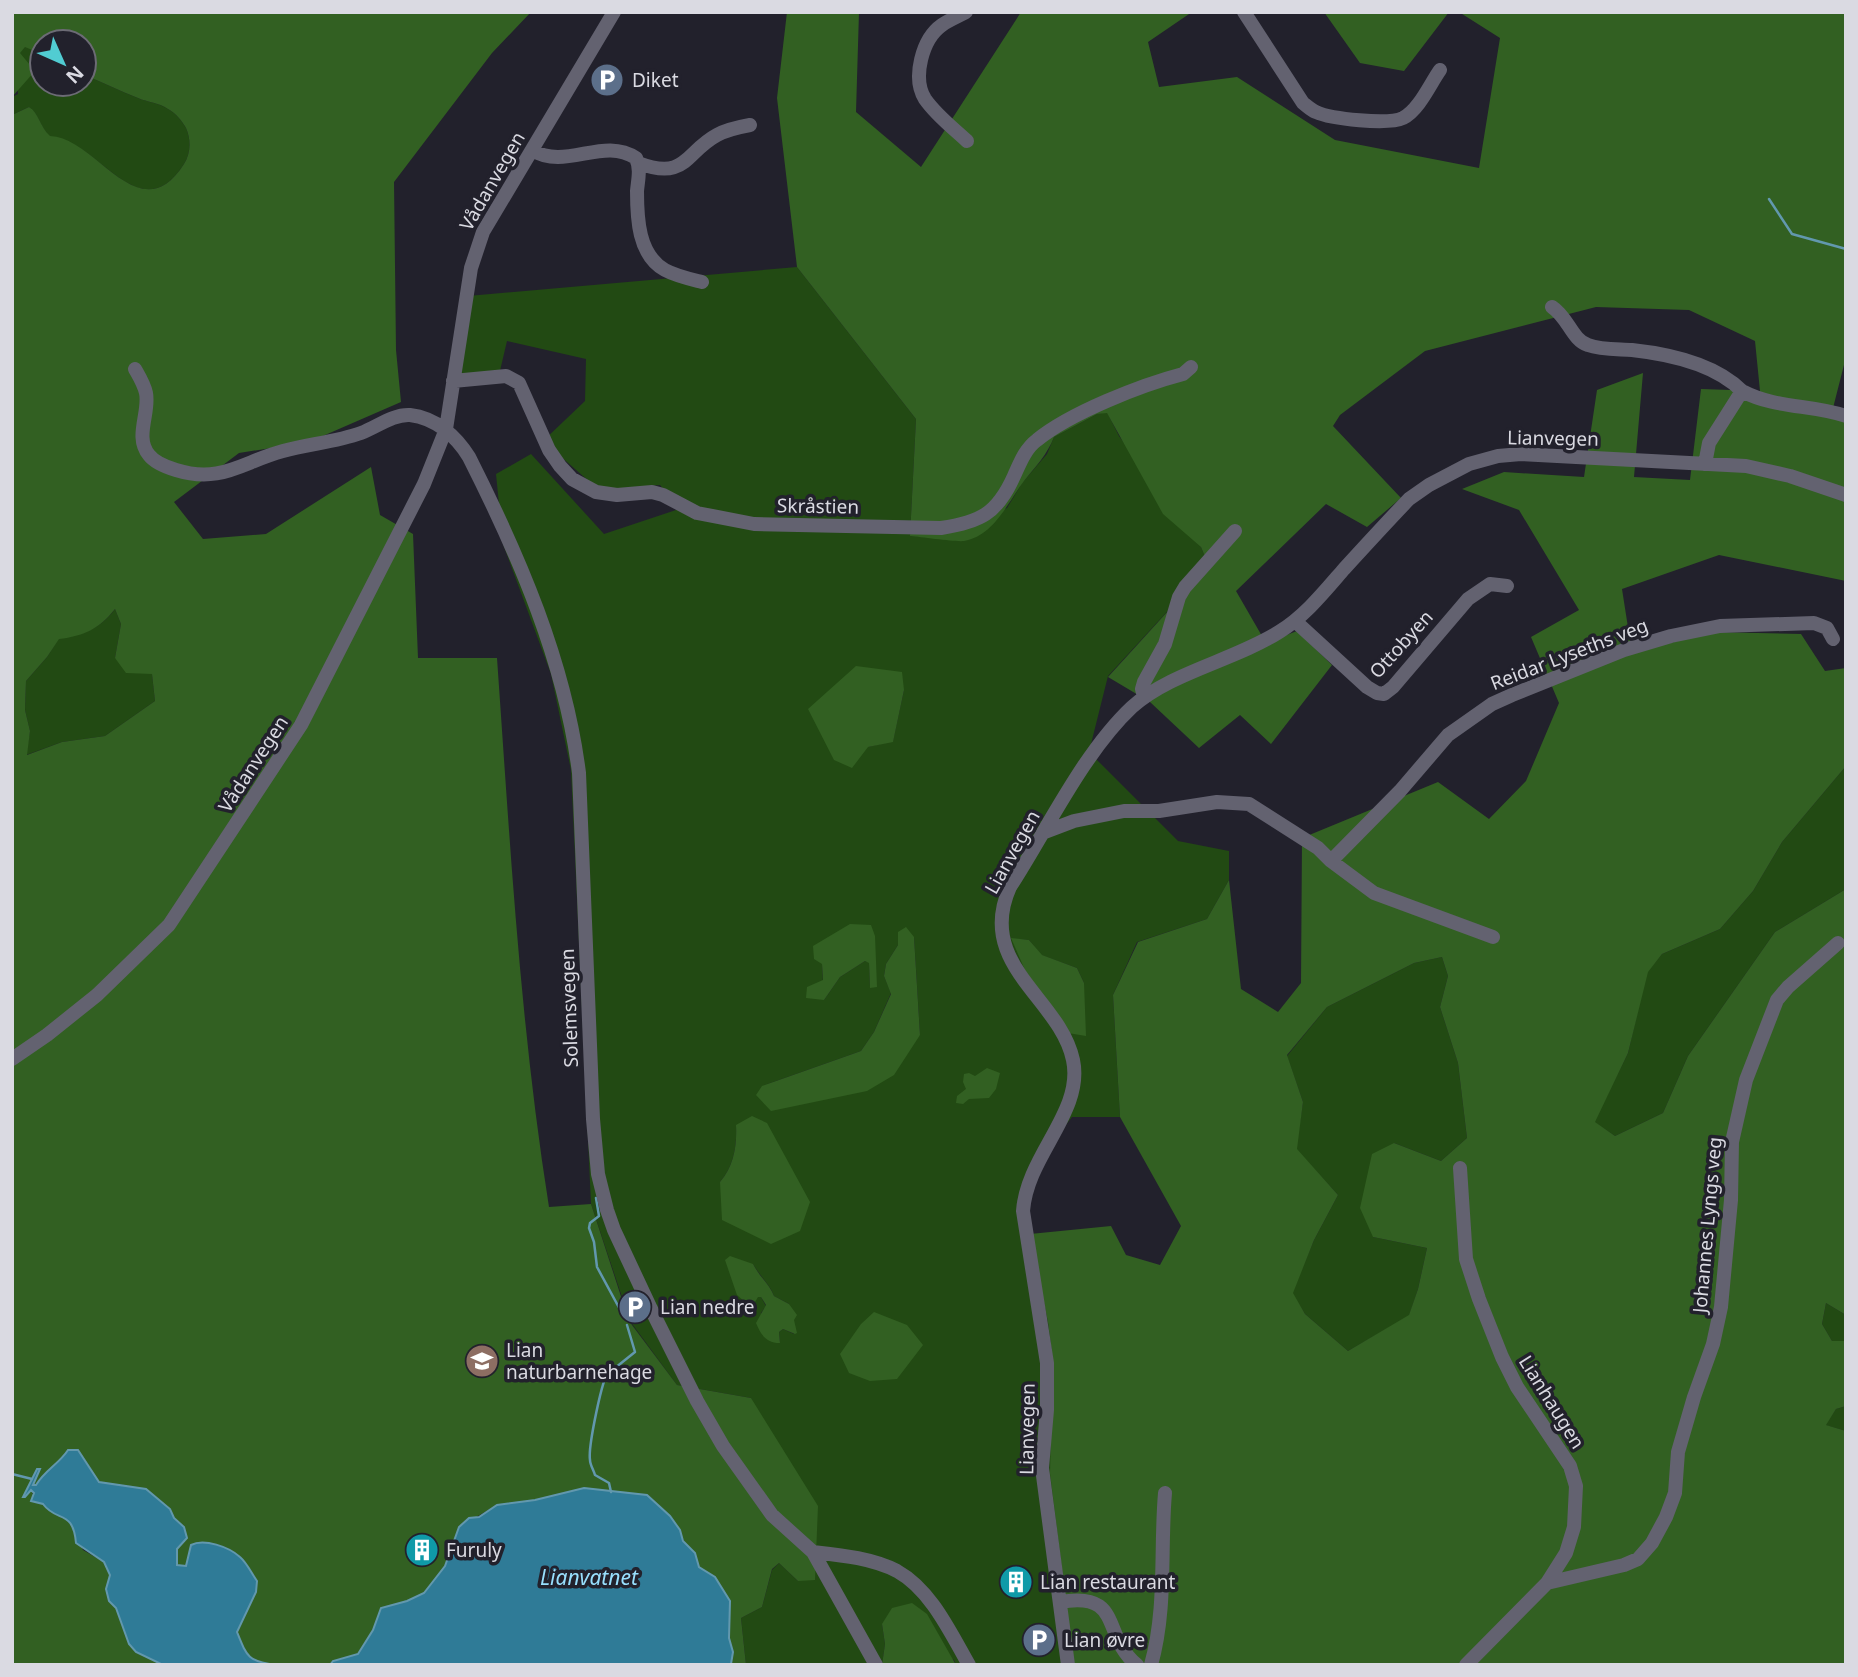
<svg xmlns="http://www.w3.org/2000/svg" width="1858" height="1677" viewBox="0 0 1858 1677" font-family="'Noto Sans',sans-serif">
<style>
.green{fill:#224a13;fill-rule:evenodd}
.forest{fill:#326022;fill-rule:evenodd}
.water{fill:#2f7b97;stroke:#6298ae;stroke-width:2}
.lines{fill:none;stroke-linecap:round;stroke-linejoin:round}
.stream{stroke:#6298ae;stroke-width:2.5}
.minor{stroke:#636270;stroke-width:14}
.labels{text-anchor:middle;dominant-baseline:central;stroke-width:7;stroke-linejoin:round;paint-order:stroke}
.poi-label{font-size:19px;fill:#dadae2;stroke:#22212c;text-anchor:start}
.street-label{font-size:19px;fill:#dadae2;stroke:#22212c}
.water-label{font-size:21px;font-style:italic;fill:#98dffd;stroke:#22212c}
</style>
<rect width="100%" height="100%" fill="#22212c"/>
<path class="green" d="M12,29l10,21 3,-4 17,8v30h42v-9c18,7 36,16 54,23 9,4 22,5 30,11 8,4 14,12 18,19 5,11 5,25 -2,36 -45,70 -87,-27 -134,-27 -10,-10 -11,-23 -21,-30l-17,8v-18l6,-3z
M797,267l119,152 -6,117 27,1 70,-29 15,-25 25,-29 7,-17 43,-23 10,-2 12,24 82,111 8,19 -101,110 -19,76 89,89 51,10v29l-22,39 -70,23 -24,53 7,122h-48l-25,32 -20,52 3,33 18,88 5,40 21,303h-118l-2,-5 -72,-36 3,20 -3,21h-136l-5,-47 21,-11 10,-37 7,-7 19,18 -47,-183 -74,-13 -47,-64 -39,-117 -20,-434 -20,-96 -48,-130 -7,-70 35,-20 73,80 75,-25 -19,-24 -61,5 -56,-49 42,-40 1,-42 -79,-18 -8,34h-39l8,-79zM904,690l-11,51 -25,6zM875,936l-5,51 -1,-25 -4,-1 -25,16 -16,23 -2,-36zM914,937l6,98 -158,51 99,-35 13,-19 17,-39 -7,-17 2,-12 12,-19zM1012,939l17,1 12,15 36,13 7,15zM736,1125l35,118 -51,-61c14,-16 17,-36 16,-57zM753,1264c6,11 17,21 21,32l15,8 5,30 -11,-5 -4,3 1,11 -19,-30 5,-7 -5,-9h-3z
M115,609l6,15 -6,34 37,16 3,27 -50,35 -43,6 -36,13 4,-24 -5,-21 1,-29 21,-24 12,-19c23,-2 42,-10 56,-29z
M1846,766v123l-71,43 -87,124 -25,57 -48,23 -21,-14 34,-69 19,-81 15,-18 58,-25 33,-38 29,-49z
M1442,957l6,19 -8,31 18,56 9,75 -26,23 -47,-18 -21,94 54,11 -9,41 -9,27 -61,35 -43,-37 -13,-21 22,-53 24,-45 -42,-46 7,-47 -16,-46 40,-49 87,-44z
M1826,1303l20,12v26h-14l-10,-17z
M1846,1406v25l-21,-6 11,-16z"/>
<path class="forest" d="M12,12h519l-39,41 -98,129 2,168 5,52 -92,40 -70,11 -65,49 29,37 63,-5 105,-67 9,48 33,19 5,124h79c13,184 23,367 52,549l42,-3 38,117 48,64 74,13 67,108 -3,74 -17,1 -19,-18 -7,6 -10,38 -21,11 5,47h-16l3,-13 -4,-14 1,-37 -15,-24 -16,-10c-5,-16 -16,-21 -19,-37l-69,-38 -27,-4 -49,12 -38,5 -38,22 -14,39 -21,27 -17,8 -26,7 -8,22 -15,24 -25,7 -3,4c-21,0 -67,5 -82,-8 -6,-6 -8,-18 -11,-25l19,-40 -65,-47 -5,21 -10,-1 1,-16 7,-22 -10,-9 -4,-9 -24,-20 -47,-7 -21,-32 -10,1c-9,14 -23,20 -32,34h-3l7,-15h-3l-6,19 5,14h7l4,6 22,10 14,31 21,12 6,13 -4,13 3,13 7,7 13,36 7,8 27,13h-151v-1550l17,-8c10,6 11,20 21,29 47,1 89,98 134,28 7,-11 7,-25 2,-36 -4,-7 -10,-15 -18,-19 -8,-6 -21,-7 -30,-11 -18,-7 -36,-16 -54,-23v-33h-42v12l-17,-7 -5,6 15,18 -23,26zM115,609l6,15 -6,34 11,15 26,1 3,27 -50,35 -43,6 -35,13 3,-24 -5,-21 1,-29 21,-24 12,-18c25,-3 40,-10 56,-30z
M787,12h72l-3,100 65,55 100,-155h171l-44,30 11,45 78,-10 98,63 144,28 21,-130 -41,-26h387v345l-13,51 13,4v169l-127,-26 -97,34 10,64 80,-21 89,2 24,37 21,-3v98l-64,76 -29,49 -33,38 -58,25 -14,18 -20,81 -33,69 20,14 48,-23 25,-57 87,-124 71,-43v426l-20,-12 -4,21 10,17h14v65l-10,3 -10,16 20,6v234h-772l-24,-192 3,-111 -5,-40 -18,-88 81,-8 15,29 34,10 21,-39 -61,-109 -7,-122 25,-53 69,-23 22,-39 12,109 37,23 23,-29 1,-145 136,-56 51,37 37,-38 33,-78 -28,-66 48,-27 -60,-100 -57,-21 42,-17 80,5 13,-87 46,-17 -9,104 56,3 11,-91 59,2 -5,-50 -66,-31 -93,-3 -171,44 -85,64 -7,11 68,72 -34,29 -41,-23 -90,87 30,52 31,-12 35,34 -61,79 -31,-29 -41,33 -49,-46 -42,-25 101,-111 -8,-19 -38,-33 -56,-101 -10,1 -43,23c-7,18 -18,29 -30,44 -16,21 -30,55 -60,60 -9,1 -42,-4 -54,-5l6,-117 -119,-152 -20,-169zM1442,957l6,19 -8,31 18,56 9,75 -26,23 -47,-18 -22,11 -12,54 13,29 54,11 -9,41 -9,26 -61,36 -43,-37 -12,-21 21,-53 24,-45 -41,-46 6,-47 -16,-47 40,-48 87,-44z
M1324,12h125l-45,59 -44,-8z
M856,666l46,6 2,18 -11,52 -25,5 -16,21 -18,-8 -26,-51z
M850,924l21,1 4,11 2,51 -7,1 -1,-25 -4,-2 -25,16 -16,23 -18,-2 1,-11 16,-7 -1,-16 -8,-5 -1,-13z
M906,927l8,10 6,98 -26,40 -27,16 -96,20 -15,-16 6,-9 99,-35 13,-19 17,-38 -7,-18 2,-12 12,-19v-13z
M1011,938l18,2 13,15 35,13 7,15 2,53 -18,-3 -43,-63z
M987,1068l13,5 -4,16 -7,9 -20,1 -6,5 -7,-1 1,-7 9,-7 -3,-7 1,-8 5,-1 6,3z
M752,1116l15,7 43,79 -10,29 -29,13 -49,-24 -2,-38c14,-16 17,-36 16,-57z
M730,1256l23,8c6,12 17,21 21,32l15,8 8,11 -3,5 3,13 -2,1 -12,-5 -4,3 1,11c-14,0 -19,-8 -24,-20l10,-18 -5,-8h-3l-3,5h-10l-8,-7 -12,-35z
M874,1312l33,13 16,20 -26,34 -27,2 -21,-8 -9,-19 21,-30z
M912,1603l15,11 29,51h-74l3,-21 -3,-20 10,-16z"/>
<path class="water" d="M68,1450h10l21,32 47,7 24,20 4,9 10,9 3,11 -10,11v16l9,1 5,-21c13,-7 38,2 49,12 7,6 12,17 17,24l-1,11 -19,40c10,25 11,29 38,33h-112l-27,-13 -7,-8 -13,-36 -7,-7 -3,-12 4,-14 -6,-13 -28,-19c-3,-34 -19,-20 -33,-39l-12,-3 3,-8 -3,-3 -6,7h-2l14,-28h3l-7,16h3c9,-15 23,-21 32,-35z
M584,1488l63,7 23,21 10,14 3,11 12,12 4,14 16,10 15,24 -1,37 4,14 -2,12 -401,1 3,-4 25,-7 15,-24 8,-22 26,-7 17,-8 21,-27 14,-39 10,-9 10,-1 18,-12 38,-5z"/>
<g class="lines">
<path class="stream" d="M1769,199l23,35 54,15
M596,1198l3,18 -9,7 -1,5 5,14 3,25 26,48
M12,1474l20,5
M611,1492l-2,-9 -14,-8c-1,-4 -5,-10 -5,-15 -2,-12 12,-84 20,-91l5,-1 20,-16 -8,-27"/>
<path class="minor" d="M966,12c-7,4 -17,8 -24,13 -20,14 -30,53 -17,74 11,16 28,29 42,42
M1244,12l59,91c4,3 8,7 13,9 15,7 72,13 87,6 16,-8 27,-34 37,-48
M532,150c34,21 71,-14 104,8 5,11 2,22 1,33 0,27 1,64 28,79 11,6 25,9 37,12
M638,163c49,18 47,-11 79,-28 9,-5 22,-8 33,-10
M1552,307c16,10 20,33 36,38 13,5 30,4 44,5 37,4 83,14 110,41l-33,52 -4,21
M135,369c4,7 9,15 11,24 4,20 -12,44 3,62 6,8 17,12 27,15 45,14 66,-8 107,-19 25,-7 53,-9 78,-18 16,-6 32,-19 49,-18 26,3 46,21 59,42 50,99 96,205 110,316l14,346 5,55 9,36 7,20 37,79 46,92 26,45 49,69 41,37 63,113
M453,381l53,-5 13,7 30,67 11,16 12,13 24,13 21,3 35,-3 11,3 34,18 57,11 187,4c39,-6 56,-14 73,-52 6,-13 11,-27 23,-36 33,-27 104,-55 146,-66l8,-7
M1742,391c34,18 69,13 104,25
M1295,621l72,66 10,6 7,1 9,-7 75,-88 22,-15 17,2
M1144,697l-2,-8 2,-7 21,-38 14,-47 6,-10 50,-56
M1045,832l29,-11 50,-10h35l58,-9 32,2 69,44 13,13 43,32 119,44
M1331,861l69,-70 48,-56 44,-31 20,-9 112,-45 47,-14 49,-10 94,-3 13,5 6,11
M12,1059l35,-24 50,-40 72,-70 132,-200 123,-241 22,-55 25,-161 12,-36 131,-220
M1460,1168l6,91 13,40 23,58 15,30 53,79 6,20 -2,41 -8,26 -19,30 -81,82
M813,1552c27,3 59,6 84,19 34,19 53,61 72,94
M1547,1583l77,-18 14,-6 14,-16 14,-26 9,-24 3,-41 16,-55 19,-53 8,-37 10,-107 1,-58 14,-62 31,-80 11,-13 50,-44
M1060,1602c64,-11 41,34 77,63
M1068,1665l-26,-197 5,-58v-47l-24,-152c4,-56 61,-99 50,-151 -13,-62 -98,-95 -63,-173 37,-57 73,-134 122,-180 37,-34 103,-47 147,-75 26,-16 45,-40 65,-63 21,-23 43,-47 65,-70l20,-14 40,-21 29,-8 23,-2 225,12 44,10 56,19
M1151,1665c16,-57 9,-115 14,-172"/>
</g>
<defs>
<symbol id="parking-disc" viewBox="-11 -11 22 22"><circle r="9.5" fill="#5c6f8a" stroke="#22212c"/><path d="M-3.5-5.5H1a3.5 3.5 0 0 1 0 7H-1V5.5H-3.5ZM-1-3.4V-.6H.8a1.4 1.4 0 0 0 0-2.8Z" fill="#fff"/></symbol>
<symbol id="school-disc" viewBox="-11 -11 22 22"><circle r="9.5" fill="#8d6e63" stroke="#22212c"/><path d="M0-5L7-2L0 1L-7-2ZM-4 1L0 2.5L4 1V4Q0 6-4 4Z" fill="#fff"/></symbol>
<symbol id="building-disc" viewBox="-11 -11 22 22"><circle r="9.5" fill="#0f9aa8" stroke="#22212c"/><path d="M-4-6H4V6H1V3H-1V6H-4ZM-2.5-4.3h1.7v1.8h-1.7ZM.8-4.3h1.7v1.8H.8ZM-2.5-1h1.7V.8h-1.7ZM.8-1h1.7V.8H.8Z" fill="#fff"/></symbol>
</defs>
<g fill-rule="evenodd">
<use href="#parking-disc" x="588" y="61" width="38" height="38"/>
<use href="#parking-disc" x="616" y="1288" width="38" height="38"/>
<use href="#school-disc" x="463" y="1342" width="38" height="38"/>
<use href="#building-disc" x="403" y="1531" width="38" height="38"/>
<use href="#building-disc" x="997" y="1563" width="38" height="38"/>
<use href="#parking-disc" x="1020" y="1621" width="38" height="38"/>
</g>
<g class="labels">
<g class="poi-label">
<text x="632" y="80">Diket</text>
<text x="660" y="1307">Lian nedre</text>
<text x="506" y="1350">Lian<tspan x="506" dy="22">naturbarnehage</tspan></text>
<text x="446" y="1550">Furuly</text>
<text x="1040" y="1582">Lian restaurant</text>
<text x="1064" y="1640">Lian øvre</text>
</g>
<g class="street-label">
<text transform="translate(492 181) rotate(-60)">Vådanvegen</text>
<text transform="translate(1553 438) rotate(1)">Lianvegen</text>
<text transform="translate(818 506) rotate(1)">Skråstien</text>
<text transform="translate(1401 644) rotate(-48)">Ottobyen</text>
<text transform="translate(1569 654) rotate(-21)">Reidar Lyseths veg</text>
<text transform="translate(253 764) rotate(-57)">Vådanvegen</text>
<text transform="translate(1012 852) rotate(-61)">Lianvegen</text>
<text transform="translate(569 1008) rotate(-92)">Solemsvegen</text>
<text transform="translate(1707 1225) rotate(-85)">Johannes Lyngs veg</text>
<text transform="translate(1552 1402) rotate(58)">Lianhaugen</text>
<text transform="translate(1027 1429) rotate(-89)">Lianvegen</text>
</g>
<g class="water-label">
<text x="589" y="1577">Lianvatnet</text>
</g>
</g>
<rect width="1858" height="1677" fill="none" stroke="#dadae2" stroke-width="28"/>
<g transform="translate(63 63) rotate(135)"><circle r="33" fill="#22212c" stroke="#6c6b75" stroke-width="2"/>
<path d="M0-5L12 26L0 18L-12 26Z" fill="#51ccd2"/>
<text y="-10" font-size="19" font-weight="bold" text-anchor="middle" fill="#dadae2">N</text>
</g>
</svg>
